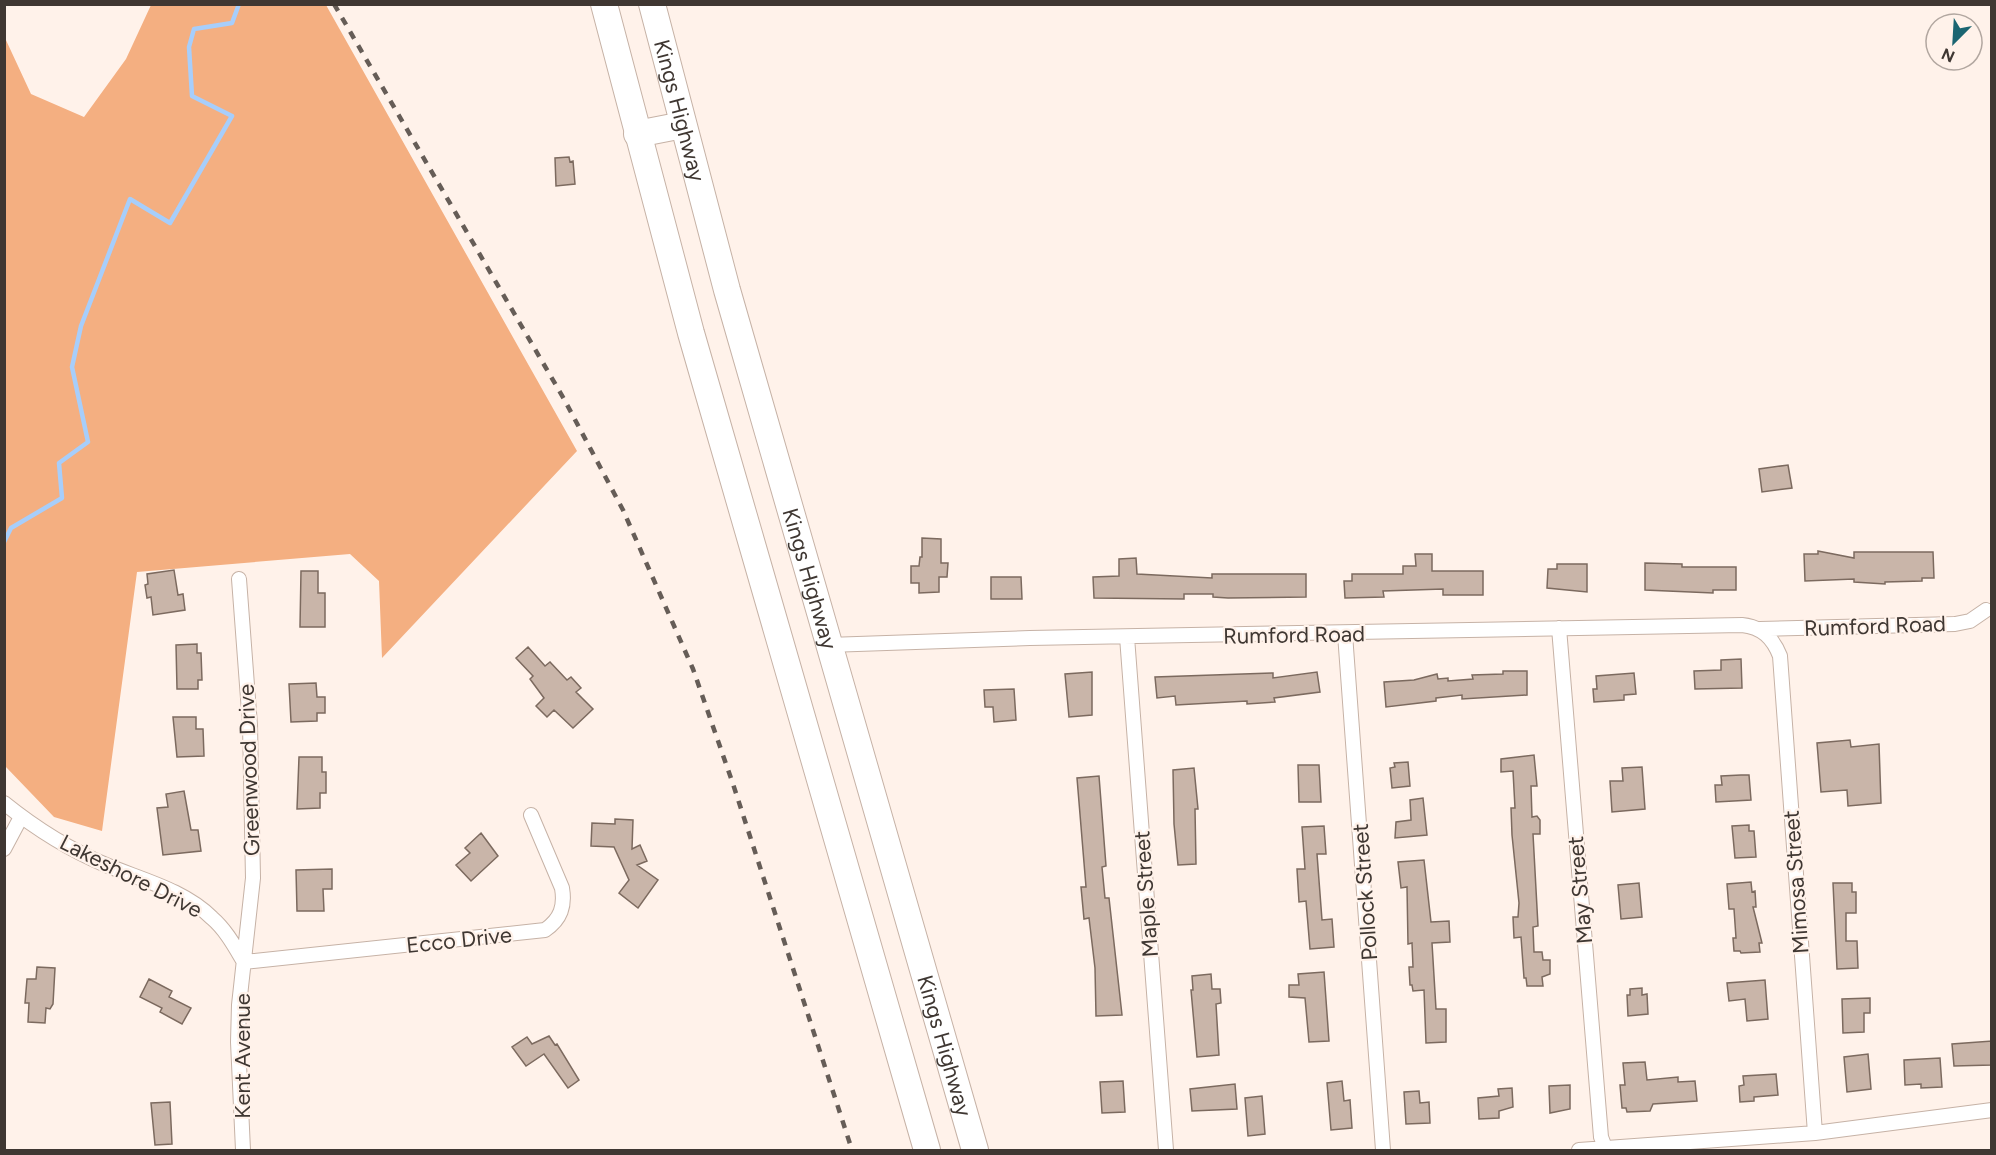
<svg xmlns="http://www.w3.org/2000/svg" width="1996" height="1155" viewBox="0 0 1996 1155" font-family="Figtree,sans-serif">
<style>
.forest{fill:#f4af81}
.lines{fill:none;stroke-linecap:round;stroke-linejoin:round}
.stream{stroke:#a7cefb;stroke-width:4.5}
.building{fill:#c9b5a9;stroke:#7c6a5f;stroke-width:1.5}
.street-casing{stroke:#c6b2a6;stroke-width:16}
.highway-casing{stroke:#c6b2a6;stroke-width:28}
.street{stroke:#fff;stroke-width:14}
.highway{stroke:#fff;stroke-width:26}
.rail{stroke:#665d57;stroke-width:4.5;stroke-dasharray:8 8;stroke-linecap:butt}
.labels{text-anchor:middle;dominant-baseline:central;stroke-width:4.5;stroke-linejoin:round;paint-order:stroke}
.street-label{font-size:22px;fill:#3f3732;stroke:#fff2ea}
</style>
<rect width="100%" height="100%" fill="#fff2ea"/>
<path class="forest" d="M151,5h175l251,446 -195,207 -3,-77 -29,-27 -213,18 -35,259 -48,-14 -49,-51v-728l26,56 53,23 42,-58z"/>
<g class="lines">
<path class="stream" d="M4,542l7,-14 51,-30 -3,-35 29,-21 -16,-75 9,-41 49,-127 40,24 62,-107 -40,-20 -3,-49 5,-18 38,-6 7,-19"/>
</g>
<path class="building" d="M569,157l1,5 3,-1 2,23 -19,2 -1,-28z
M1788,465l4,23 -30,4 -3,-23z
M922,538l19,1v24h7l-1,14h-8v15l-20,1v-10h-8v-17h8l1,-9h2z
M1818,551l36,7v-6h79l1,26h-12v3l-37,1v2l-31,-2v-3l-49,2 -1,-27h14z
M1415,554h17v17h51v24h-40v-6l-60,2 1,6 -39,1 -1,-17h8v-7h51v-8h13z
M1136,558l1,16 75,4v-4h94v23l-78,1 -15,-1v-3h-29v5l-90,-1 -1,-21 26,-1v-17z
M1645,563l37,1v3h54v23h-23v3l-68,-3z
M1557,564h30v28l-40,-4 1,-19h9z
M174,570l4,25 5,-1 2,16 -32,5 -2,-18 -4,1 -2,-13 3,-1 -1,-10z
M301,571h17v22h7v34h-25z
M991,577h30l1,22h-31z
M197,644v9h4l1,27h-4v9h-21l-1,-44z
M528,647l17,19 5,-4 17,18 4,-3 10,11 -5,4 17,17 -20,19 -19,-18 -7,7 -11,-11 8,-8 -14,-19 3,-3 -17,-18z
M1741,659l1,29 -47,1 -1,-18 27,-1v-10z
M1503,671h24v24l-65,4v-4l-26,3v3l-50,6 -2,-25 30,-2 23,-6 1,5 10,-1v3l25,-2 -1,-4 31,-1z
M1092,672v43l-23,2 -4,-43z
M1317,672l3,20 -46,6 1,4 -28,2v-3l-71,4 -1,-9 -18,2 -2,-21 118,-4v5z
M1634,673l2,21 -12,1v5l-30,2 -1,-13h4l-1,-13z
M316,683l1,14h8v16h-8v8l-26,1 -2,-38z
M1014,689l2,31 -22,2 -1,-15h-8l-1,-17z
M173,717h23v12h7l1,27 -27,1z
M1850,740l1,7 28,-3 2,59 -33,3 -1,-16 -26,2 -4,-49z
M1534,755l3,31h-6l1,31 5,-1 3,4v14h-7l5,92 -5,1 1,25h8l1,8h7v14l-8,3 1,9h-16l-1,-8h-2l-3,-41 -7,1 -1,-21h5l1,-14 -7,-68 -1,-27h4l-2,-37 -12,1v-13z
M299,757h23v15h4v21h-6v15l-23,1z
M1408,762l2,24 -18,2 -2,-20 5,-1 -1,-4z
M1298,765h21l2,37h-22z
M1642,767l3,42 -33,3 -2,-31h13l-1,-13z
M1194,768l4,41h-3l1,55 -18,1 -4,-41 -1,-54z
M1741,775h8l2,25 -35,2 -1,-17h7l-1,-9z
M1099,776l7,90 -4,1 3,31h4l13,117 -26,1 -1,-48 -6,-50 -5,1 -3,-32h5l-9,-109z
M184,791l7,39h7l3,21 -38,4 -6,-47 11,-1 -2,-13z
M1423,798l4,37 -32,3 1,-16 15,-2 -1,-20z
M615,819l18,1 -1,29 8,-4 7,16 -10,4 21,15 -20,28 -19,-15 10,-13 -15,-33 -23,-1 1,-23 23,1z
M1749,825v6h5l2,26 -21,1 -3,-32z
M1324,826l2,28h-9l5,66 10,-1 2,28 -24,2 -4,-48 -7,1 -2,-33h8l-3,-42z
M481,833l17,23 -27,25 -15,-16 14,-12 -5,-5z
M1424,860l7,62 18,-1 1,21 -18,1 4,66h10v33l-20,1 -2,-53 -11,1 -1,-6h-2l-1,-18h4l-1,-24 -4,1 -1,-57 -6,1 -3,-26z
M332,869v20h-9l1,22h-27l-1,-41z
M1751,882l1,10 3,-1 1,16h-3l9,36h-3l1,9 -19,1 -1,-2h-6l-1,-13h3l-2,-29h-5l-2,-25z
M1639,883l3,34 -21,2 -3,-34z
M1833,883h19v9h4v21h-10v28h11l1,27 -21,1z
M37,967l18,1 -2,36 -3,5 -4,-1 -1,15 -17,-1 1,-19h-4l2,-24h9z
M1324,972l5,69 -20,1 -4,-44 -16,-1v-12h10l-1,-11z
M1211,974l1,15h8l1,14 -5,1 3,51 -22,2 -6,-67h2l-1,-14z
M149,979l23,12 -3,6 22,11 -9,16 -22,-12 2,-4 -22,-11z
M1765,980l3,39 -21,2 -2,-22 -16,2 -2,-18z
M1642,988v7l5,-1 1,20 -20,2 -1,-21h3v-6z
M1870,998v15h-6v19l-21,1 -1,-34z
M549,1036l6,9 2,-1 22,36 -11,8 -24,-34 -18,12 -14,-19 15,-10 5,7z
M1992,1041v24l-38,1 -2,-22z
M1868,1054l3,35 -24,3 -3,-35z
M1940,1058l2,29 -21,1v-4l-16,1 -1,-25z
M1645,1062l2,18 31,-3v5l17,-1 2,20 -44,3 -3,7 -23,1 -1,-4h-4l-2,-23h5l-2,-22z
M1776,1074l2,21 -24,2v4l-14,1 -1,-16 5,-1 -1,-9z
M1123,1081l2,31 -23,1 -2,-31z
M1342,1081l2,20 6,-1 2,28 -21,2 -4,-47z
M1235,1084l2,25 -45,2 -2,-22z
M1570,1085v24l-20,4 -1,-27z
M1512,1088l1,19 -14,4v7l-20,1 -1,-21 21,-2 -1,-7z
M1419,1091l1,12 9,-1 1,21 -24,1 -2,-32z
M1262,1096l3,38 -17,2 -3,-38z
M170,1102l2,42 -17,1 -4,-42z"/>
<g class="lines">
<defs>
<path id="street" d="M239,579l11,146 3,153 -14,127 -1,37 5,108
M1559,628l42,509 5,13
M1760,629l195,-5 15,-3 16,-11
M1345,634l38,516
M1127,637l39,513
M828,645l202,-7 712,-13c20,2 31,13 38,31l35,477
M4,803c31,25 66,47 102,62 36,15 78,25 106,53 14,12 23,29 32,44
M4,849l17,-32
M244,962l301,-32c16,-11 20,-24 17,-42l-31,-73
M1579,1150l236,-17 177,-23"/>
<g id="highway">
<path d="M604,4l87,329 236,817"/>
<path id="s1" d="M652,4l75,286 248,860"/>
<path d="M637,134l46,-9"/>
</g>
</defs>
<use href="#street" class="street-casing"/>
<use href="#highway" class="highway-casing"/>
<use href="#street" class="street"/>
<use href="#highway" class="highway"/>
<path class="rail" d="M334,4l230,395 59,111 70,159 40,115 119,366"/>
</g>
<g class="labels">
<g class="street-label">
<text stroke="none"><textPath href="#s1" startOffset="110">Kings Highway</textPath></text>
<text stroke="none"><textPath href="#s1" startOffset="596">Kings Highway</textPath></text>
<text transform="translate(1875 626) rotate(-2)">Rumford Road</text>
<text transform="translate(1294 635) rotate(-1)">Rumford Road</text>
<text transform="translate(249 770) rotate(-92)">Greenwood Drive</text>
<text transform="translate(131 876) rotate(27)">Lakeshore Drive</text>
<text transform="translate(1796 882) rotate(-94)">Mimosa Street</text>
<text transform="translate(1580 890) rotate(-95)">May Street</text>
<text transform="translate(1365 892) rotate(-94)">Pollock Street</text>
<text transform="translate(1146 894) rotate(-94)">Maple Street</text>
<text transform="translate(459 940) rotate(-6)">Ecco Drive</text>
<text stroke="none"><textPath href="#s1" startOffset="1082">Kings Highway</textPath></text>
<text transform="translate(242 1056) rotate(-90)">Kent Avenue</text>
</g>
</g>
<rect width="1996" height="1155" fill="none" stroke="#3f3732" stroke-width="12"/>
<g transform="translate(1954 42) rotate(204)"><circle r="28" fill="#fff2ea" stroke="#b2a7a0" stroke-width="1.5"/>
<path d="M0-4.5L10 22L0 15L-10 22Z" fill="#1b6571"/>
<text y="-9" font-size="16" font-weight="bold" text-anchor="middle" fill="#3f3732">N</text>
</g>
</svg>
